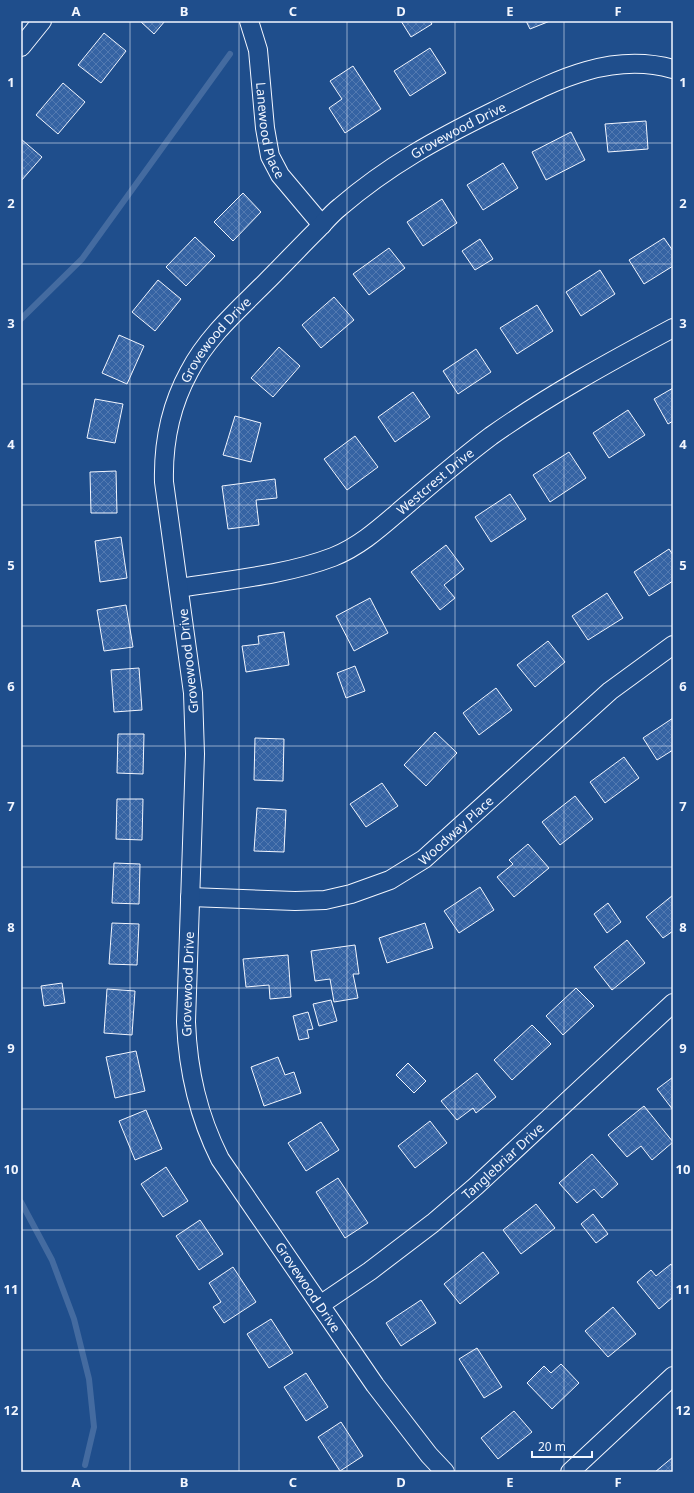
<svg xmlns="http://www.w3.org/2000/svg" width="694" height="1493" viewBox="0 0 694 1493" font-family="'Noto Sans',sans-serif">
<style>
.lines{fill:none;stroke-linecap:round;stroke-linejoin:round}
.stream{stroke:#446ba0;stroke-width:6}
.building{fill:url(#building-cross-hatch);stroke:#f2f6ff}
.street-casing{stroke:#f2f6ff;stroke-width:20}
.street{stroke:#1f4e8c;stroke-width:18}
.grid{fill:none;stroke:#f2f6ff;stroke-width:1;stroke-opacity:0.55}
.labels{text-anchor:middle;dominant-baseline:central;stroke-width:3;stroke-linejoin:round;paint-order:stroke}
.street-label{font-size:13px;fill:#f2f6ff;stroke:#1f4e8c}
.neatline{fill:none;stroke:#f2f6ff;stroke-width:1.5}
.grid-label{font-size:13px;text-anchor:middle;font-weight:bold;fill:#f2f6ff}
</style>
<defs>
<pattern id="building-cross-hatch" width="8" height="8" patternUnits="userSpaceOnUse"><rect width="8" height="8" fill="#3563a3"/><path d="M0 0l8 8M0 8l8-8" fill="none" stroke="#537ab1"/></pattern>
</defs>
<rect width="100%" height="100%" fill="#1f4e8c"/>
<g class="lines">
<path class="stream" d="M21,319l61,-60 148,-205
M21,1202l31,58 22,59 15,60 5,48 -9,38"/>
</g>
<path class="building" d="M140,21h25l-11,13z
M401,21h29l2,3 -21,13z
M526,21h24l-20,8z
M104,33l22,18 -25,32 -23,-18z
M430,48l16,25 -36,23 -16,-25z
M353,66l28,43 -36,24 -16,-25 13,-9 -12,-18z
M63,83l22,19 -27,32 -22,-19z
M646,121l2,28 -40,3 -3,-28z
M571,132l14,28 -39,20 -14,-28z
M21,139l21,18 -21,24z
M503,163l15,25 -35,22 -16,-25z
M243,193l18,19 -28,29 -19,-19z
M442,199l15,24 -34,23 -16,-24z
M195,237l20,19 -29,30 -20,-19z
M664,238l9,13v15l-29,18 -15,-24z
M480,239l13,20 -18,11 -13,-19z
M389,248l16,20 -36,27 -16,-21z
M600,270l15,24 -34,22 -15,-24z
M158,280l23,19 -26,32 -23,-19z
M334,297l20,23 -33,28 -19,-23z
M537,305l16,26 -36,23 -17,-26z
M119,335l25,11 -17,38 -25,-11z
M279,347l21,19 -27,31 -22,-19z
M476,349l15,23 -33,22 -15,-23z
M673,388v33l-5,3 -14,-25z
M413,392l17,25 -35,25 -17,-25z
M95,399l28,5 -8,39 -28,-5z
M628,410l17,25 -36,23 -16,-25z
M235,416l26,7 -10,39 -28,-7z
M355,436l23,31 -31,23 -23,-31z
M569,452l17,26 -36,24 -17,-27z
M116,471l1,42h-26l-1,-41z
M275,479l2,19 -21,2 3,25 -31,4 -6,-43z
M510,494l16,25 -35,23 -16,-25z
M121,537l6,41 -27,4 -5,-41z
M446,545l18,24 -20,16 11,13 -15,12 -29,-38z
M669,549l4,6v26l-24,15 -15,-24z
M607,593l16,25 -35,22 -16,-24z
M370,598l18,35 -34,18 -18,-35z
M126,605l7,42 -29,4 -7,-41z
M284,632l5,33 -43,7 -4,-26 17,-2 -1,-8z
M548,641l17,21 -30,25 -18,-22z
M355,666l10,25 -19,7 -9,-25z
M139,668l3,42 -28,2 -3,-42z
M496,688l16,22 -33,25 -16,-22z
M673,718v32l-16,10 -14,-22z
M435,732l22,21 -31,33 -22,-21z
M118,734h26l-1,40 -26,-1z
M255,738l29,1 -1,42 -29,-1z
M624,757l15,21 -34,25 -15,-21z
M382,783l16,23 -32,21 -16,-23z
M575,796l18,23 -33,26 -18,-23z
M117,799h26l-1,41 -26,-1z
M257,808l29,2 -2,42 -30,-1z
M528,844l21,24 -35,29 -17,-20 16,-13 -4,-4z
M114,863l26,1 -1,40 -27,-1z
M480,887l14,23 -35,23 -15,-22z
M673,895v36l-10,7 -17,-21z
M608,903l13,19 -14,11 -13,-19z
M112,923l27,1 -2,41 -28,-1z
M425,923l8,25 -46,15 -8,-25z
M627,940l18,23 -33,27 -18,-23z
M355,945l4,29h-6l5,24 -24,4 -4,-23 -15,2 -4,-30z
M288,955l3,42 -21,2 -1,-14 -23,2 -3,-28z
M62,983l3,20 -21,3 -3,-20z
M576,988l18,18 -31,29 -17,-19z
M107,989l28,2 -3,44 -28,-2z
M331,1000l6,21 -18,5 -6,-22z
M308,1012l5,17 -6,1 2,8 -10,2 -6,-24z
M532,1025l19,19 -39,36 -18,-20z
M136,1051l9,40 -30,7 -9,-41z
M278,1057l7,18 9,-3 7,21 -37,13 -13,-39z
M408,1063l18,18 -12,12 -18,-18z
M477,1073l19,24 -20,16 -3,-5 -16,12 -16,-19z
M673,1077v33l-16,-21z
M644,1106l29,36 -21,18 -11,-14 -14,11 -19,-22z
M146,1110l16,39 -27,11 -16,-39z
M430,1121l17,22 -32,25 -17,-22z
M321,1122l18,28 -33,21 -18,-28z
M592,1154l26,30 -16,14 -8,-9 -17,14 -18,-20z
M166,1167l22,34 -25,16 -22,-33z
M338,1178l30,45 -23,15 -29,-46z
M536,1204l19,24 -34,26 -18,-24z
M593,1214l15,20 -12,9 -15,-19z
M200,1220l23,34 -24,16 -23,-34z
M483,1252l16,21 -39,31 -16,-20z
M671,1264l2,3v30l-14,12 -22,-27 14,-12 5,6z
M233,1267l23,35 -32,21 -11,-16 8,-5 -12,-19z
M421,1300l15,23 -35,23 -15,-23z
M613,1307l23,27 -28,23 -23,-26z
M271,1319l22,34 -24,15 -22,-34z
M477,1348l25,39 -18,11 -25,-39z
M561,1364l18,19 -27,26 -25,-26 17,-17 7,7z
M306,1373l22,34 -22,14 -22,-34z
M514,1411l18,21 -34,27 -17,-21z
M341,1422l22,34 -23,15 -22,-34z
M673,1457v15h-18z"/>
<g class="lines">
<defs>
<g id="street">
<path id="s1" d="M249,21l9,29 7,78 5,28 10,19 42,50"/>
<path d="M21,47l21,-26"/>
<path id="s2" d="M179,588c50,-8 107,-13 154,-31 30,-12 52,-34 76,-54 27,-23 54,-46 82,-67 58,-41 120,-75 182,-108"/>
<path id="s3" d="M190,897l105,4 30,-1 26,-6 39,-14 34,-21 186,-168 63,-46"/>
<path id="s4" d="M320,1305l50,-34 63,-48 43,-37 197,-183"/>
<path id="s5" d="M445,1472l-16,-17 -54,-70 -155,-226c-22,-44 -32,-87 -34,-137l9,-268 -2,-61 -29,-211c-1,-38 7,-77 25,-110 18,-35 49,-62 76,-89 17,-17 33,-34 50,-51 8,-8 16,-18 25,-25 49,-42 97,-68 154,-96 57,-28 114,-60 179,-42"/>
<path d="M570,1472l103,-96"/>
</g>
</defs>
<use href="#street" class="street-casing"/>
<use href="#street" class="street"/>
</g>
<path class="grid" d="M130,21v1451M239,21v1451M347,21v1451M455,21v1451M564,21v1451M21,143h652M21,264h652M21,384h652M21,505h652M21,626h652M21,746h652M21,867h652M21,988h652M21,1109h652M21,1230h652M21,1350h652"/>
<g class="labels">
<g class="street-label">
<text stroke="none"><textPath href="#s1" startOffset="112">Lanewood Place</textPath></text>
<text stroke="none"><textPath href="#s5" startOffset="1550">Grovewood Drive</textPath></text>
<text stroke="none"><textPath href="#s5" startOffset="1226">Grovewood Drive</textPath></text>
<text stroke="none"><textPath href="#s2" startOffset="285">Westcrest Drive</textPath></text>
<text transform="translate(188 661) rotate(-96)">Grovewood Drive</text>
<text stroke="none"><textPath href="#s3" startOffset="286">Woodway Place</textPath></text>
<text stroke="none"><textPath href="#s5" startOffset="566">Grovewood Drive</textPath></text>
<text stroke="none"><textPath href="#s4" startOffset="233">Tanglebriar Drive</textPath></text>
<text transform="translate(308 1287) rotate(56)">Grovewood Drive</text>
</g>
</g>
<rect width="694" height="1493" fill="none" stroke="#1f4e8c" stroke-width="44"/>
<path d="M532 1451v6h60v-6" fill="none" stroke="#f2f6ff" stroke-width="2"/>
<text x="538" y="1451" font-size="12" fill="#f2f6ff" stroke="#1f4e8c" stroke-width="3" paint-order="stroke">20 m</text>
<rect x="22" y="22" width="650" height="1449" class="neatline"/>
<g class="grid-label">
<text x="76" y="16">A</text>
<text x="184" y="16">B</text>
<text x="293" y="16">C</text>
<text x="401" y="16">D</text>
<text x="510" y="16">E</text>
<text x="618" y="16">F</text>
<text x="11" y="87">1</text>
<text x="683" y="87">1</text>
<text x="11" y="208">2</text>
<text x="683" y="208">2</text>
<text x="11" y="328">3</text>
<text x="683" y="328">3</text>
<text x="11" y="449">4</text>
<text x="683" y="449">4</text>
<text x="11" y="570">5</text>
<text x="683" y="570">5</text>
<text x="11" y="691">6</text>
<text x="683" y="691">6</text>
<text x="11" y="811">7</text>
<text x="683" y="811">7</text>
<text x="11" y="932">8</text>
<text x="683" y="932">8</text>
<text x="11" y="1053">9</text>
<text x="683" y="1053">9</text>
<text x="11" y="1174">10</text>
<text x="683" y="1174">10</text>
<text x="11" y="1294">11</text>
<text x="683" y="1294">11</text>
<text x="11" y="1415">12</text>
<text x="683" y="1415">12</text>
<text x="76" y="1487">A</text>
<text x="184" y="1487">B</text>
<text x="293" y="1487">C</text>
<text x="401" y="1487">D</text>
<text x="510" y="1487">E</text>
<text x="618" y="1487">F</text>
</g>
</svg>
